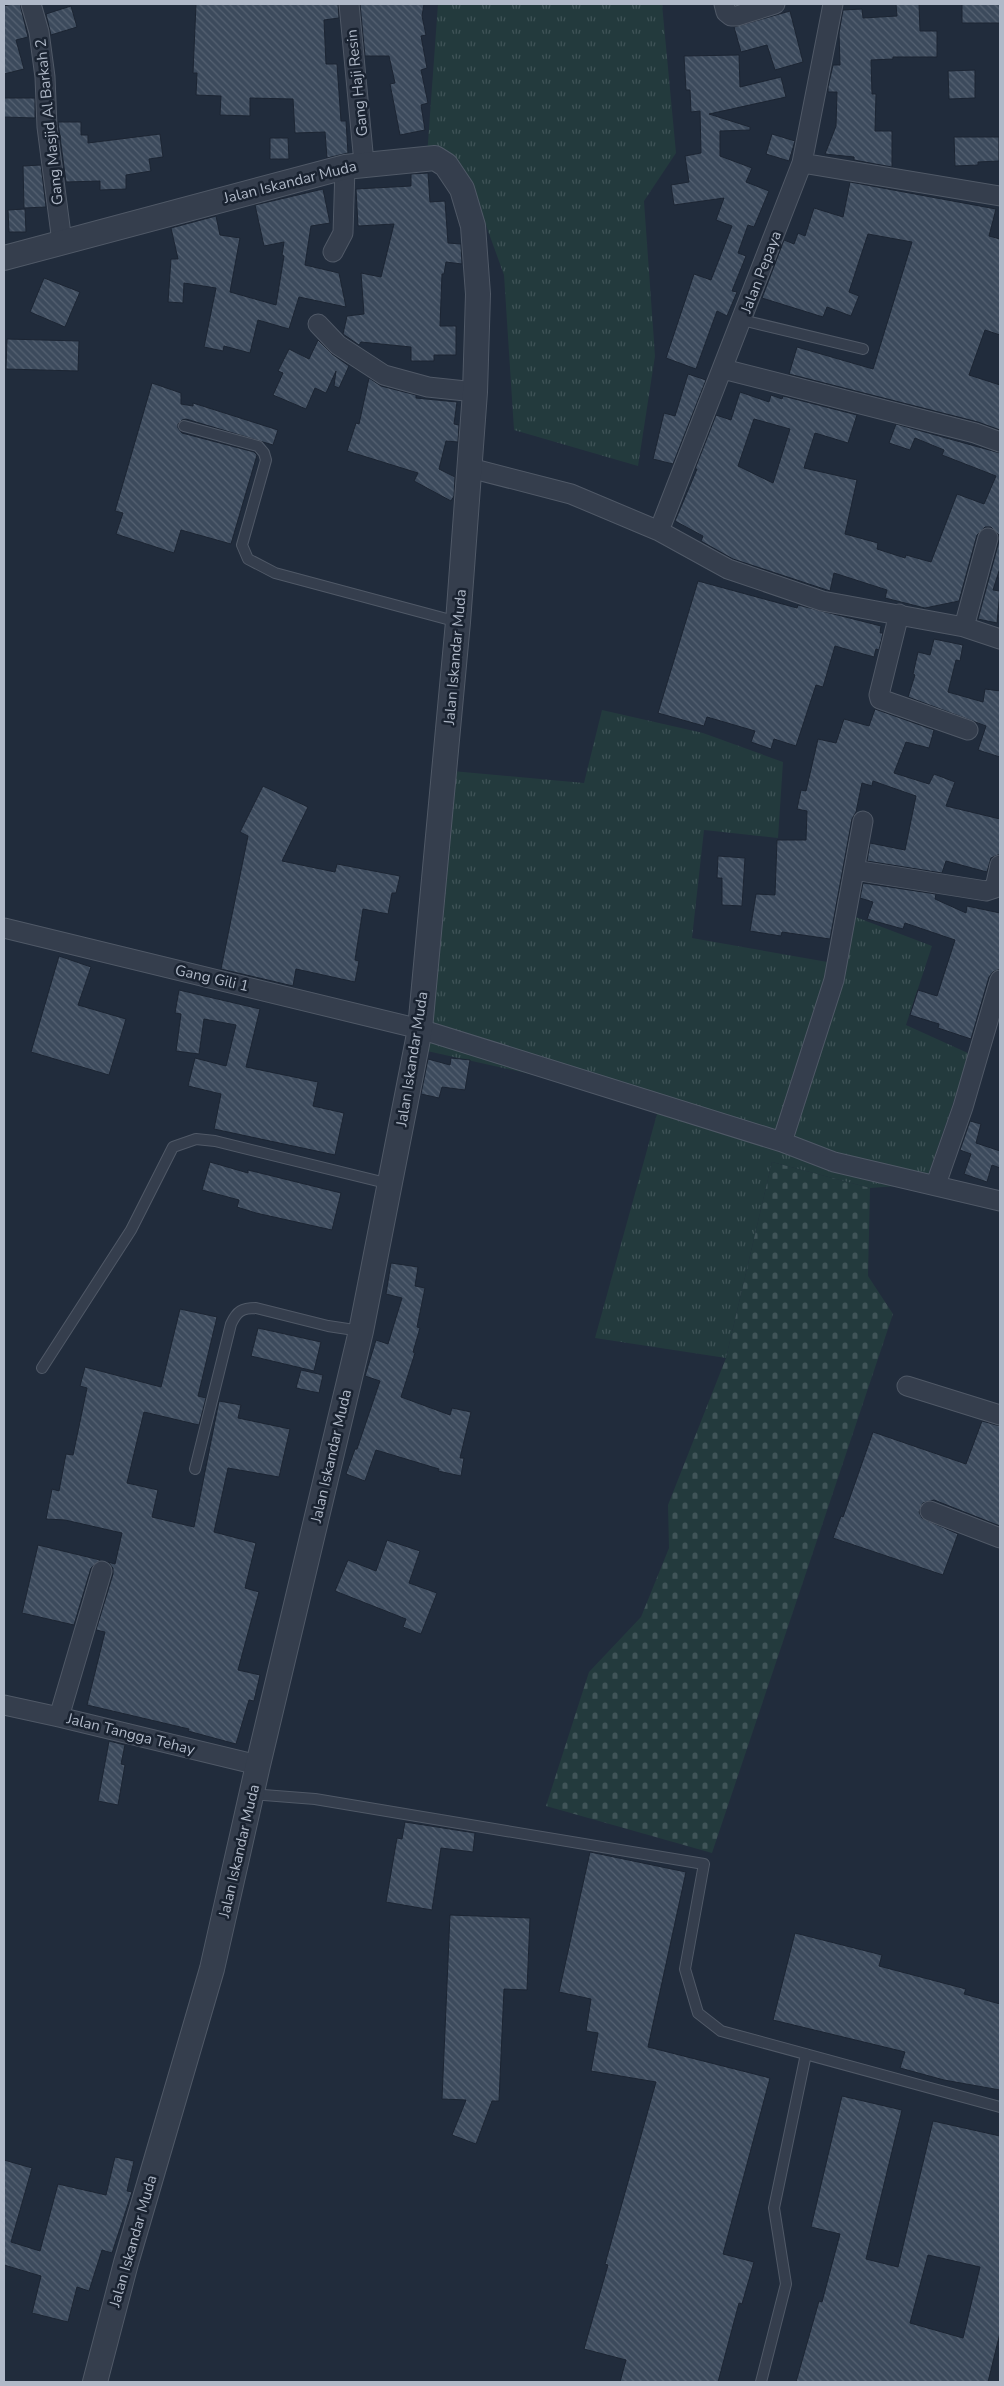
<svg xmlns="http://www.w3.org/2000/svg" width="1004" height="2386" viewBox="0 0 1004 2386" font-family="'Nunito Sans',sans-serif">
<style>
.grass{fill:url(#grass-tufts)}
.cemetery{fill:url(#cemetery-stones)}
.building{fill:url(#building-back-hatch);stroke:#1c2533;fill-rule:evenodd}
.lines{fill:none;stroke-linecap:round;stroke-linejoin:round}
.service-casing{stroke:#505967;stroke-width:12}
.minor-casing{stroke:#505967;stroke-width:21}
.tertiary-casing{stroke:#505967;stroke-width:26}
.service{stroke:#353e4d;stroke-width:10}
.minor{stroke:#353e4d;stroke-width:19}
.tertiary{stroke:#353e4d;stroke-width:24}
.labels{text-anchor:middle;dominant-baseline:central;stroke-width:5;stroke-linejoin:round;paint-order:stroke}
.street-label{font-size:15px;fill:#b0b9c8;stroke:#1a2331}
</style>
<defs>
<pattern id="grass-tufts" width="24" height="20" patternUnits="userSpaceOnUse" patternTransform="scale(1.25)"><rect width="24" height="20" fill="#233a3d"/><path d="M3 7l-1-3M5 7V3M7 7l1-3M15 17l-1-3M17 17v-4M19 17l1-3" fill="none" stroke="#405458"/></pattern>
<pattern id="cemetery-stones" width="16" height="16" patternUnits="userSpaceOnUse" patternTransform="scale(1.25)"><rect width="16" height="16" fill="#233a3d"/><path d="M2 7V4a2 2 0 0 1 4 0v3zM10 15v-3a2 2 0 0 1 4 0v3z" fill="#405458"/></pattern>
<pattern id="building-back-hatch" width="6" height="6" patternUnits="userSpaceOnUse" patternTransform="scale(1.25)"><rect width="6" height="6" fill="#3c4a5c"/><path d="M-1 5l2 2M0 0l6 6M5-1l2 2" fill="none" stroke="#566272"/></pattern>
</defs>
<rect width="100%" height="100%" fill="#212c3c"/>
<path class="grass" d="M438,4h224l14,149 -32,48 11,155 -17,110 -124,-36 -10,-155 -21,-58 -56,-61z
M602,710l101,23 80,29 -5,76 -74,-8 -12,108 147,26 14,-48 79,30 -26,79 64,29 -45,130 -55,4 -98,-26 -46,196 -131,-20 65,-235 -233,-52 14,-281 143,13z"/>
<path class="cemetery" d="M772,1162l98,26 -2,88 25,38 -181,539 -166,-47 43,-134 52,-55 28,-69 -1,-43 58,-147z"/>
<path class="building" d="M12,4h8l8,33 -12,3 8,29 -20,5v-68z
M196,4h142l1,14 -15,2 2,44h11l4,57h5l2,32 -21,5 -2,-26 -30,1 -2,-34 -43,-1v18l-30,-1 1,-19 -25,-1 1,-22h-4z
M360,4h64l-2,12 4,19 -5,1 6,32 -6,2 7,33 -7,2 4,25 -25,5 -10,-51 5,-1 -6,-27h-24z
M896,4h23l1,27h17v26h-44v2l-22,1 1,34h4l-1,37h17v36l-38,-7v-3l-29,-3 11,-28 1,-34h-9v-5l5,-22h7l-1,-32 4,-23 19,-1 1,9 34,-2z
M962,4h38v19h-38z
M71,6l6,21 -26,8 -5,-21z
M790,11l13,51 -28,8 -8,-25 -26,7 -7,-25z
M739,55l1,32 41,-10 5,20 -77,17 41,13v3l-30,1v25l32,12 -6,14 23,9 -15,36 -6,-2 -10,28 8,3 -14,35 5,1 -10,24 -10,-5 -21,58 -30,-11 28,-84 17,6 21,-54 -16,-6 8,-22 -50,7 -3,-20 18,-3 -4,-26 16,-3 -1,-42 -9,1 -1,-22h-4l-2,-34z
M975,70v28l-26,1 -1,-28z
M4,98h31v20l-31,-1z
M58,122h23v13h7v8l72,-9 3,23 -14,2 2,12 -25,4v14l-26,1v-9l-34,1z
M772,134l23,7 -6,20 -23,-7z
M954,137h45v24l-21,1v3l-23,1z
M270,138h18l1,21h-19z
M41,165l5,42 -22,1 -1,-42z
M428,173l2,29 15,-1 3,42 13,1 1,20 -16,-2 -2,12h-2l-2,52h16v29h-22v6h-23v-14l-50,-5 -2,3 -16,-11 4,-18 17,-2 -3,-41 20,4 13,-53 -36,2 -2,-37 55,-3v-12z
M850,182l146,27 -7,27 11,3v96l-15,-5 -16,45 31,10v45l-22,-8 -189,-48 8,-27 76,22 39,-127 -44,-8 -19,58 10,4 -8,20 -24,-9 -4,10 -61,-19 22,-58 10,4 4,-11 7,3 9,-28 29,9z
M323,189l7,34 -19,3 -6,39 34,8 7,34 -47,-10 -10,32 -31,-9 -8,33 -26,-7 -1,5 -19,-4 12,-59 -32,-5 -1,20 -15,-1 3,-43h7l-7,-31 45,-12 4,19 20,3 -10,54 46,13 8,-49 -2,-1 2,-13 -20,4 -9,-41z
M25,209l1,23h-17l-1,-22z
M44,278l36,14 -15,35 -35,-15z
M7,339l72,2 -1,30 -72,-2z
M318,340l14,14 17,12 -10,22 -5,-2 2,-15 -10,22 -11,-5 -9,21 -33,-14 10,-22 -5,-2 11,-22 20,10z
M688,374l18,6 -33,84 -20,-5 11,-46 11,3z
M369,378l12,8 35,9v3l41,4 -3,22 5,1 -1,17 -12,-1 -7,28 16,8 -1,19 -3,5 -37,-20 4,-8 -71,-22 9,-28 3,1z
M152,383l29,10v11l12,2v-3l85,27 -5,15 -87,-26 -4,1 -4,4v4l4,5 72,19 3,3 -26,89 -50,-14 -7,23 -58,-19 7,-21 -8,-2z
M740,392l29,10 2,-7 11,4 1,-3 74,19 -9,28 -33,-10 -11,35 53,12 -12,54 33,9 -1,6 28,9 1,-3 25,7 26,-68 27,10 12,-28 -54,-21 2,-5 -29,-12 -5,12 -21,-7 7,-19 104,29v115l-7,22 7,1 -3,32 -19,-4 21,-78v-6l-8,-8h-6l-8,8 -18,66 -34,7 -40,-10 2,-8 -53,-17 -4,18 -97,-32 -32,-18 2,-5 -28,-15 22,-52h-2l21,-54 15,5zM754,419l36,10 -17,54 -35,-17z
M698,581l99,27 1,-3 83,21 -1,7h3l-4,17 -3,-1 -2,8 -39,-11 -12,41 -7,-2 -20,61 -22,-7 -3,10 -20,-7 4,-11 -48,-14 -3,9 -46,-13z
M934,639l29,6 -3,16 -4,-1 -8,32 35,10 2,-13 15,2v66l-22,-7 8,-24 -78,-29 7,-22 -2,-1 5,-22 12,3z
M875,709l59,21 -5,18 -23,-6 -12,31 35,11 5,-10 21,8 -9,24 54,13v35l-9,4 -4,14 -41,-11 -4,12 -75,-12 3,-18 35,7 11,-54 -43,-15 -1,5 -10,-3 -6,29 -4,7 -22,120 -48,-7 -1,4 -31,-5 6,-37 19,1 2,-55h29l1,-29 -10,-2 4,-19 5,1 12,-52 18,4 8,-24 25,7z
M263,786l45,21 -26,54 53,11 2,-8 63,12 -4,17h-4l-4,21 -25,-5 -8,51 4,1 -4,21 -59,-13 -3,17 -72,-17 27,-133 -8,-4z
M718,856l27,2 -3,48 -20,-1v-27h-5z
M863,883l73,11 -1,5 31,14 1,-7 33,7v56l-7,3 -4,5 -18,62 -33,-11 1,-4 -29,-9 8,-25 19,6 18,-56 -50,-17 -2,6 -36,-10 6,-17 -13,-4z
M59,956l32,11 -13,38 48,14 -17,56 -78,-23z
M179,990l81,19 -14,58 72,15 -5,24 31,7 -9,42 -121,-26 7,-35 -33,-8 7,-28 31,8 10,-41 -32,-6 -5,35 -23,-3 5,-37 -6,-1z
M451,1058l19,2 -5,30 -23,-3 -3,11 -18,-4 7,-35 22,6z
M970,1121l11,3 -5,19 24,8v17l-8,-3 -5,17 -23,-8 7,-20 -11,-4z
M210,1162l38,11v-3l93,23 -9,37 -76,-17 -19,-6 2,-7 -37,-10z
M391,1263l27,4 -3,19 10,2 -8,39 3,1 -7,24 2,1 -14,44 49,18 2,-7 19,4 -11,46h4l-3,18 -23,-5 1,-2 -63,-19 -11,31 -19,-7 9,-25h2l23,-68 -15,-5 11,-36 12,4 14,-46 -16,-4z
M180,1309l37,8 -19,79 8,2 -7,27 -55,-13 -17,71 31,7 -6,27 42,10 25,-126 22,4 -3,13 52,11 -11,48 -51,-9 -14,64 42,11 -11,45 14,4 -21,78 22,5 -6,26 -5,-1 -13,44 -48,-13 1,-2 -102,-24 18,-73 -9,-2 17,-56v-6l-5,-6 7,2 7,-31 -57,-13 -19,-1 6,-30 7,2 7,-37 7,1 14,-67 -7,-2 5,-19 76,20z
M258,1328l63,14 -7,29 -63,-15z
M301,1370l22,5 -4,18 -23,-5z
M982,1421l18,5v100l-66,-26 -11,3 -4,9 3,6 36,16 -15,41 -110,-37 8,-22 2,1 30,-85 93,32z
M387,1540l33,11 -11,32 28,10 -16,41 -18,-7 3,-8 -71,-28 13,-31 28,11z
M38,1545l62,15 -9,8 -17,57 -52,-12z
M109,1741l16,4 -4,19 4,1 -7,40 -20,-4z
M405,1822l70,11 -2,19 -32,-4 -9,62 -46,-8 11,-64 5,1z
M590,1852l96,20 -38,175 122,31 -47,176 31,8 -12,42 -3,-1 -21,79h-98l6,-22 -42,-11 24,-84 -3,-1 51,-182 -65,-11 7,-38 -12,-2 5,-32 -32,-7z
M450,1915l80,3 -3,72 -23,-1 -5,112h-7l-16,43 -24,-9 14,-35 -24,-1z
M795,1933l87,22 -3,11 87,23 -2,5 36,10v86l-56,-10 -44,-12 5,-16 -132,-32z
M842,2096l60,14 -36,149 32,8 35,-146 67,15v197l-12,49h-192l23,-81 3,1 18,-68 -29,-7zM928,2255l52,12 -17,71 -53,-15z
M115,2157l19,4 -7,30 5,1 -20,61 -10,-3 -13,41 -12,-4 -9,35 -36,-9 9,-37 -37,-11v-105l28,8 -21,74 29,9 18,-67 48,11z"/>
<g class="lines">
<defs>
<path id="service" d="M742,320l121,29
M184,426l74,20 6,7 2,7 -24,85 6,14 27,14 183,49
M42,1368l89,-138 42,-83 23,-8 19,2 175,43
M195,1469l36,-145c6,-13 11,-16 25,-16l72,18 33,5
M252,1794l63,5 389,65 -19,105 13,44 23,18 279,76
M761,2382l25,-98 -12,-76 32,-154"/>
<path id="minor" d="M31,4l8,28 6,45 2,50 15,115
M349,4l15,159
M724,4l2,8 5,4h6l38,-12
M802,163l198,33
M333,252l10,-19 2,-66
M318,324l20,21 46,30 44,12 47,5
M723,369l252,64 25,9
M470,468l101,26 88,37 69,38 94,32 142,26 36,12
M659,531l143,-368 31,-159
M899,614l-20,81 1,4 88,31
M964,627l24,-89
M854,870l132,21 9,-3 5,-23
M4,928l416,101 362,113 52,20 166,39
M782,1142l52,-162 29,-159
M936,1184l27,-77 37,-127
M907,1386l93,29
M930,1511l70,27
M4,1705l55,12 199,48
M59,1717l43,-146"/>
<path id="tertiary" d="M4,258l341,-91 90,-9 11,7 16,24 11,37 5,68 -3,98 -17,230 -38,407 -59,302 -103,434 -46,204 -86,294 -31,119"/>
</defs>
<use href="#service" class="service-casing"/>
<use href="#minor" class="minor-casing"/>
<use href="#tertiary" class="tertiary-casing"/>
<use href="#service" class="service"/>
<use href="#minor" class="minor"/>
<use href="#tertiary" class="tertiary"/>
</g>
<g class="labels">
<g class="street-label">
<text transform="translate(357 83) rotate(-96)">Gang Haji Resin</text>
<text transform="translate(49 122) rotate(-96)">Gang Masjid Al Barkah 2</text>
<text transform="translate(290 182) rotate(-14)">Jalan Iskandar Muda</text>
<text transform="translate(761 272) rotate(-69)">Jalan Pepaya</text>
<text transform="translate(455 657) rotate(-85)">Jalan Iskandar Muda</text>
<text transform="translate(212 978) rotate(13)">Gang Gili 1</text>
<text transform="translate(412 1059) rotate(-81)">Jalan Iskandar Muda</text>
<text transform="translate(331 1456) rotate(-77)">Jalan Iskandar Muda</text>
<text transform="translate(131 1734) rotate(14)">Jalan Tangga Tehay</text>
<text transform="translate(239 1851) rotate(-77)">Jalan Iskandar Muda</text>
<text transform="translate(133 2241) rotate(-74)">Jalan Iskandar Muda</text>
</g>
</g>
<rect width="1004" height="2386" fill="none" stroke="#b0b9c8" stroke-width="10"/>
</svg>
